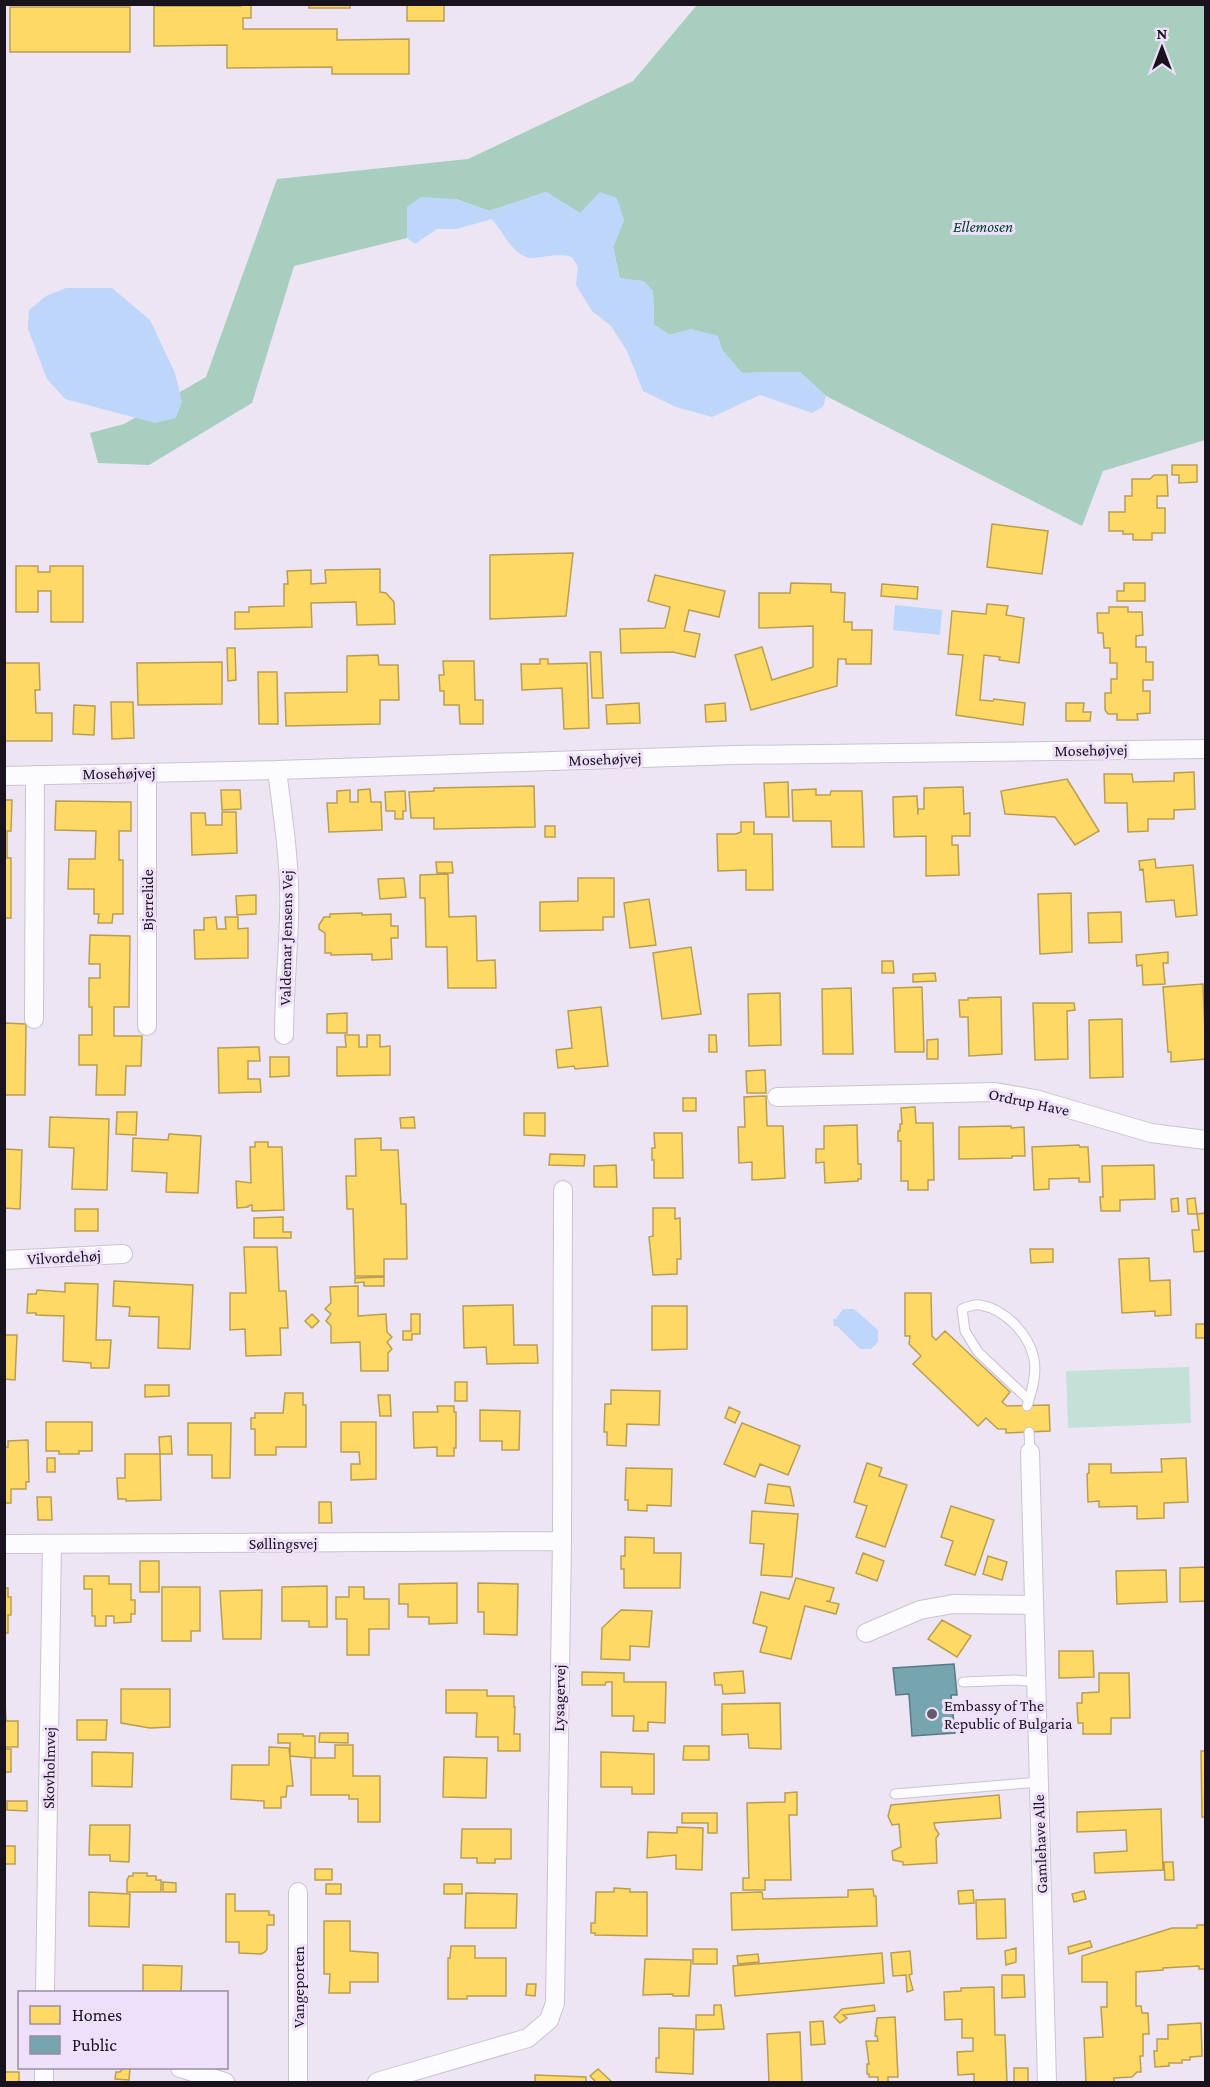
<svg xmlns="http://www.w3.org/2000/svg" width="1210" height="2087" viewBox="0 0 1210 2087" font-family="'Crimson Pro',serif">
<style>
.green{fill:#c3e1d6}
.forest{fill:#a7cebf}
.water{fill:#bed6fa}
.homes{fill:#ffd966;stroke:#ba9e50;stroke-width:1.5}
.public{fill:#76a5af;stroke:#5a7983;stroke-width:1.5}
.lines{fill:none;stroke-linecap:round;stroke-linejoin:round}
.service-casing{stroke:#cac3d0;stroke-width:11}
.minor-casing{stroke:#cac3d0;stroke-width:20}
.service{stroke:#fcfbfd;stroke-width:9}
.minor{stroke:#fcfbfd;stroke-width:18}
.poi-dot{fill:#635c68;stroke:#eedffa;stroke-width:2}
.labels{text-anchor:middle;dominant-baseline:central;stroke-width:6;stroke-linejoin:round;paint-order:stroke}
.park-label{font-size:16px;font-style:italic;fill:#004229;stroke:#eedffa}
.street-label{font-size:16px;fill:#18131d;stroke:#eedffa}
.poi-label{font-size:16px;fill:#18131d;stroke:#eedffa;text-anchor:start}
</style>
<rect width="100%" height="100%" fill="#ede5f4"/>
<path class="green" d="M1189,1367l2,56 -123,5 -2,-57z"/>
<path class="forest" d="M697,5h508v435l-102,31 -21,55 -256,-130 -26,-24 -58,1 -19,-22 -32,-22 -21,6 -16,-10 -1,-34 -10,-10 -23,-2 -7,-32 11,-27 -44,-7 -34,-21 -57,19 -33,-12 -49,8v31l-113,28 -42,137 -103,62 -51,-2 -8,-30 34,-9 82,-47 71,-198 191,-20 165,-78z"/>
<path class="water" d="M546,192l34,21 20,-21 17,6 7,22 -11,27 7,31 23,3 10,10 1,34 16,10 21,-6 27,7 5,15 19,22 58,-1 26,24 -3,11 -11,6 -52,-18 -48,22 -36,-10 -33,-16 -16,-40 -16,-25 -19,-15 -16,-26 2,-18 -6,-10c-14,-4 -25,0 -39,1 -18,1 -31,-27 -41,-39l-35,10h-20l-22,15 -8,-6v-31l14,-10 35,2 33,12z
M66,288h46l38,32 25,53 7,29 -6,16 -21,5 -90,-24 -18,-20 -19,-50 1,-19 17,-14z
M895,605l47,5 -2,25 -47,-5z
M843,1309h11l24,21v12l-7,7h-11l-23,-23h-3l-1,-7h3z"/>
<path class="homes" d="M241,4h10v14h-8v11h94v11l72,-1v35h-77v-7l-105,1v-23l-73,1v-40h87z
M309,4h41v4h-41z
M407,4h37v17h-37z
M10,7h120v45h-120z
M1172,465h25v17l-18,1v-8h-7z
M1154,475h13l1,21h-11v12h8v25h-13v7h-19v-6h-10v-3h-14v-19h16v-16h7v-17h18z
M992,524l56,7 -6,43 -55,-7z
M573,553l-7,63 -76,3v-64z
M16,566h22v6h12v-6h33v56h-32v-31h-13v21h-22z
M380,569v23l6,1 8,9 1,22 -38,1 -1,-23 -45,1 1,24 -77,2v-17h14v-5l35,-1v-22h4l-1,-13 24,-1v14l15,-1 -1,-13z
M655,575l70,16 -6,26 -30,-7 -5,21 16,3 -5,23 -22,-5 -52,1 -1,-24 45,-1 5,-21 -22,-6z
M791,583l40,1v8l14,1 -1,29h8v8h20l-1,34h-25v-5h-8l-1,27 -86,24 -16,-55 27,-8 10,33 41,-13v-41l-54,2v-35h31z
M1124,583h21v18h-28v-10h7z
M882,584l36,3 -1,12 -36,-3z
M987,604l21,2 -2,9 18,3 -5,45 -20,-3 1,-3 -16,-2 -4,45 13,1 1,-2 31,4 -2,22 -67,-10 7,-60 -15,-1 4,-43 34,3z
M1109,607h19v5h14l1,23 -7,1v11h10v15h7v18h-10v11h7v22l-13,1 1,6h-21v-6h-9l-3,-4v-17h6v-14h6v-16h-7v-15h-6l-1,-15h-5l-1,-20h12z
M227,648h8l1,32 -8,1z
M590,652h11l2,46h-11z
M378,655l1,10h19l1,35h-19v24l-94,2 -1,-33 62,-1v-36z
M540,659h8v5l39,-1 2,65 -25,1 -2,-41 -40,2 -1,-26h19z
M443,661h31l1,39h8v24h-23l-1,-19h-15v-14h-4l-1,-16h5z
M222,662v42l-84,1 -1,-42z
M4,663h35l1,27h-5l1,23h16v28h-48z
M258,672h19l1,52h-19z
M111,702h22l1,36 -22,1z
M639,703l1,20 -33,1 -1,-19z
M725,703l1,18 -20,1 -1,-17z
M1066,703h18l-1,9h8l-1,9h-24z
M74,705l21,1 -1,29 -21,-1z
M1194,772l1,37 -21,1v9h-26v12l-20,1 -1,-29h-22l-1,-29h28l1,8 41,-1v-8z
M1067,779l32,52 -24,14 -20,-28 -50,-3 -4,-23z
M788,782l1,35h-23l-2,-34z
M534,786l1,41 -101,2v-11h-23l-2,-26 25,-1v-3z
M963,787l1,27 6,-1v23h-18v9h6l1,30 -33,1v-40l-32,1 -1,-40 24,-1 1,19v-6h6v-21z
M370,789l1,13h10l1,28 -53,2 -2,-29h10v-12l13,-1v12h8v-12z
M816,789v6h14l1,-4h31l2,56h-32l-1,-26h-38l-1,-31z
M221,790h19l1,19 -19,1z
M405,791l1,20h-3v8h-8v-8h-9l-1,-19z
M4,800h8l-1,31h-4v27h4v60h-7z
M56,801l75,1v29h-12v29h4v54h-10l-1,9h-14l1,-9h-5v-25h-26l1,-30h26l1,-28 -41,-1z
M222,812h14l1,41 -45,2 -1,-42h14l1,12h16z
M741,822h13v12h18l1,56h-27v-20l-28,1 -1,-37h19l5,-2z
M545,826h10v11h-10z
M1155,859l1,9 37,-3 4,50 -21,2 -2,-17 -28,2 -3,-33 -3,1 -1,-9z
M436,862h16l1,11h-16z
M448,874l1,43 27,-1 1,45 18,-1 1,28h-48l-1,-41h-21l-1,-49h-5v-23z
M404,878l2,19 -26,2 -2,-20z
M578,878h36v39h-11v13l-63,1v-29l38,-1z
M1071,893l1,59 -32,2 -2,-60z
M256,895v19l-19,1 -1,-19z
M649,899l7,46 -26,3 -6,-45z
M1121,912l1,30 -33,1 -1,-30z
M362,913v2l29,-1v12h7v12h-7l1,21 -20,1v-6l-41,1v-2h-6v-20l-6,-4v-4l5,-8h6v-3z
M216,917l1,12h9l-1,-12h13v12l10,-1v30l-53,1 -1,-29h10v-12z
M90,935l40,1 -1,71h-15v29h28l-1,30h-15l-1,29h-29l1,-30h-18v-30h13v-28h-3v-29h11v-14h-11z
M691,947l10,67 -39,5 -9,-66z
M1168,952v11h-5l2,21 -22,1 -1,-20 -5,1 -1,-11z
M882,961h11l1,12h-12z
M935,973l1,8 -23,1v-8z
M1203,984l3,75 -35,3v-10h-3l-5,-65z
M922,987l2,65h-29l-2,-64z
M851,988l2,66h-30l-1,-65z
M780,993l1,52 -32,1 -1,-52z
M1001,997l1,57 -33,2 -1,-39h-8l-1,-17h9v-2z
M1033,1003h41l1,7 -8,1 1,48 -33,1z
M601,1007l7,59 -33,3 -1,-3 -16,2 -2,-18 16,-2 -4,-37z
M347,1013v20h-20v-19z
M1122,1019l1,58 -33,1 -1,-58z
M4,1023l22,1 -1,71h-21z
M345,1035h14v12h8v-12h13v12l10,-1v29l-53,1v-29h9z
M709,1035h7l1,17h-8z
M938,1039v20h-11v-19z
M259,1047l1,14h-12v18h12l1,13 -42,1 -1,-45z
M270,1057h19v19l-19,1z
M765,1070l1,23h-19l-1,-22z
M766,1096l1,30h16l2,52 -33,2v-18l-13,1 -1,-36h7l-1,-30z
M683,1098h13v13h-13z
M915,1107l1,16h17l1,57h-6v10h-20v-9h-7v-40h-3v-10h2v-7h2l-1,-16z
M117,1112h20l-1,23 -20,-1z
M524,1113h21v23l-21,-1z
M50,1117l59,2 -2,71 -35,-1 2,-41 -25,-1z
M414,1117l1,11h-14l-1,-10z
M857,1125l1,39h3v15h-3v2l-33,2 -1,-21 -8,1v-14h8v-23z
M1011,1126v2l13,-1 1,29h-13v2l-53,1v-32z
M654,1133h28l1,45h-29v-18h-2v-12h3z
M169,1134l32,2 -3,57 -32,-1 1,-19 -35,-2 1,-33 35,2z
M381,1138v12h17l3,54h5l1,55h-23v17h-29l-2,-67h-6l-1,-33h10l-1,-37z
M255,1142h13v5h14l2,63 -32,1v-6l-4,1v1l-11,1 -1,-27 15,2 -1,-36h5z
M1079,1145l1,2h8l2,35h-11v-4l-30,1v10l-15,1 -2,-43z
M4,1149l18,1 -2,59 -16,-1z
M550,1154l35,1 -1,11 -35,-1z
M616,1165l1,22h-23v-21z
M1154,1165l1,34 -35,1v11h-19l-1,-14h3l-1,-31z
M1178,1198l1,13 -7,1 -1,-13z
M1195,1198l2,16h-9l-1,-15z
M653,1208h22v11l5,-1 1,41h-4v15l-24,1 -4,-38 4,-1z
M75,1209h23v22h-23z
M1206,1213v38l-12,1 -2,-22h7l-2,-16z
M283,1217v15h8v6h-37v-20z
M244,1247h33l2,44h7l2,37h-8l1,27 -35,1 -1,-27 -15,1v-37h16z
M1030,1249h23v13l-22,1z
M1149,1258l1,23 20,-1 1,35 -16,1v-5l-33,2 -3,-54z
M384,1277v9h-20v-4l-9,1v-5z
M114,1281l79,4 -3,64 -32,-1 1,-31 -30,-1 1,-9 -17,-1z
M65,1283l33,1 -2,56h15l-2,28h-18v-5l-28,-2 1,-45 -28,-1v-2h-9l1,-19h8l1,-4 28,2z
M358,1286v30l28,-2 1,18 5,5 -5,5 5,7 -4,4v18h-27l-1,-29 -29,1v-17l-5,-5 5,-7 -6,-5 6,-6 -1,-16z
M905,1293h26l1,43 4,4 9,-9 65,61 -8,10 5,4 42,-1 1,26 -44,2v-4h-8l-12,-11 -8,8 -65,-62 8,-8 -12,-12 1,-8h-5z
M513,1305l1,40h23l1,18 -51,1 -1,-17 -22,1 -1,-42z
M652,1306h35v43l-35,1z
M312,1314l7,7 -7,7 -7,-7z
M411,1314h9v20h-8v6h-9v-9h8z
M1196,1324h10v14h-10z
M4,1335h13l-2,45 -11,-1z
M455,1382h12v19h-12z
M145,1385h24v11l-24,1z
M611,1390l49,1 -1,34 -32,-1 -1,22 -19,-1v-13h-3l1,-28h6z
M285,1393h18v12h3v42h-30v8h-21v-26h-4v-11h4v-5h28z
M378,1395h12l1,21h-11z
M437,1406h17v6h2v36h-2v8h-17v-9l-23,1 -1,-36h25z
M729,1407l11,5 -5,11 -10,-5z
M480,1410l40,1 -1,39h-17v-9h-22z
M46,1422h46v29h-13v3h-20v-3h-13z
M341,1422h35v57l-25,1v-16h9l-1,-12h-18z
M188,1423h43l-1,55h-18v-23h-24z
M742,1423l58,23 -12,29 -28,-11 -5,13 -31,-13z
M171,1436l1,18h-12l-1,-17z
M28,1440l1,42h-3v7h-15v14h-7v-56h4v-6z
M125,1454h35l1,46 -35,1v-2h-8l-1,-21h8z
M47,1458h8v14h-8z
M1186,1458l2,44 -24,1v15l-27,1v-13l-38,1v-6l-11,1 -1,-28 2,-1v-9h22v9l51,-1 -1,-13z
M867,1463l15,5 -3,8 28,9 -22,62 -29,-10 11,-31 -13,-4z
M626,1468l46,1 -1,37 -24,-1v6l-19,-1v-10h-3z
M768,1484l22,3 4,19 -29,-3z
M37,1497h14l1,23h-14z
M319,1502h12l1,21h-13z
M951,1506l43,14 -19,55 -30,-10 8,-24 -12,-4z
M752,1511l46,3 -6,63 -31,-2 3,-31 -14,-1z
M625,1537l29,1v15h27l-1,35h-56v-19h-3v-13h4z
M863,1553l21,8 -7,20 -21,-8z
M988,1556l19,6 -5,18 -19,-6z
M140,1561h19v31h-19z
M1206,1567v34l-26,1v-34z
M1166,1570l1,32 -50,2 -1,-33z
M84,1576h25v8h22v16h4v14h-4v8l-17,1v-7h-8v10h-11v-10h-3v-27h-8z
M796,1578l38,10 -4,13h-4l13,3 -3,10 -31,-8 -14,53 -31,-7 7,-25 -14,-4 8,-31 28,7z
M457,1583v40l-28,1v-7h-21v-13h-9v-20z
M478,1583l40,1 -1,51 -33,-1v-22h-6z
M327,1586v41h-18v-6h-27v-34z
M162,1587h38v44h-9v10h-29z
M349,1587h15v12h25v30h-20v26h-22v-36h-11v-22h13z
M4,1588h4v9h3v18h-3v18h-4z
M262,1590l-1,49h-38l-3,-48z
M621,1610l31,1 -3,36 -19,-1v14l-29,-1 1,-31z
M942,1620l29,16 -14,21 -29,-18z
M1059,1651h34l1,26 -35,1z
M743,1671l2,22 -22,1 -1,-9h-7l-1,-12z
M582,1672l42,1v9h42l-1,41 -17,-1v9h-15l1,-15h-22v-34h-6l-1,3h-23z
M1099,1673h30l1,45h-19v16h-28v-11h-5l-1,-20h5v-10l17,-1z
M4,1683l2,38h12v26h-14z
M121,1689h49v38l-20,1 -29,-5z
M446,1690h41v6h27v11h1l-1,27h6v17h-22v-14h-22l1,-24h-31z
M780,1703l1,46 -32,-1 -1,-14 -26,1v-31z
M77,1720h30l-1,20h-29z
M320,1733h28v10l-29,-1z
M278,1734h25v2h12v22l-25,-2v-13h-12z
M335,1745h18v31h27v46h-22v-23h-9v-4h-38v-37h24z
M684,1746h25v14h-26z
M269,1747l20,1 4,38h-6l-1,11h-5v11h-17v-7l-33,-2 1,-34h37z
M4,1749h7v23h-7z
M1201,1751h5v66h-4z
M92,1752l41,1 -1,34 -40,-1z
M601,1752l53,2v40h-22v-7h-31z
M444,1757l43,1 -1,40 -43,-1z
M797,1792v23h-8l2,65h-26v10h-22v-12h6l-2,-75 38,-1v-9z
M999,1795l2,23 -67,5 1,5 4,6 -3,4 1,25 -34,2v-3l-10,-2 -1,-9 9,-4 -2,-23 -7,1 -4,-9 3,-11z
M7,1801h20v10l-20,-1z
M1161,1809l2,61 -68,3 -1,-20 33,-2 -1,-21 -49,2v-20z
M682,1813h35v20h-9v-10h-26z
M90,1825h40l-1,37 -19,-1v-6h-21z
M677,1827l26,1 -1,42 -26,-1v-14l-29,3 1,-26 29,1z
M462,1829h49v30h-16v4h-18v-5h-16z
M4,1846h11v18h-11z
M1164,1862h9l1,18h-9z
M315,1869h17v11h-17z
M133,1873h14v3h9v4h5v12h-34v-12l2,-4h4z
M163,1882l13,1v9h-13z
M326,1884h15v10h-15z
M444,1884h18v10h-18z
M614,1888l16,1v3h17v44l-52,-1v-2h-4v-10h4l1,-31h18z
M873,1889l1,7h2l1,30 -145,4 -1,-37 31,-1 1,7 85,-2v-7z
M973,1890l1,13 -15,1 -1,-13z
M1084,1891l2,8 -12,3 -2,-8z
M89,1892l41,2 -1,33 -40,-1z
M466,1893l51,1 -1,34h-51z
M226,1894h9v17h34v4h5v10h-7v24l-2,3 -4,2 -22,-1v-11h-13z
M1005,1899l1,39 -29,1 -1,-39z
M324,1921h26v30l28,2v29h-28v11h-21l1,-19h-6z
M1197,1925h9v44h-7v-3l-36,2v2l-27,2v34h5l1,7h6l1,21h-6v22h-3l1,16h-4l-5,5 -18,1v4h-28l-2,-44 19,-1 -2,-30h6v-25h-25v-26l90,-28h25z
M1090,1941l2,6 -23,7 -1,-7z
M451,1946h24v12h31v38h-39v3h-19v-41h2z
M1016,1948v14l-10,3 -1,-14z
M693,1949h24v15h-24z
M910,1951l2,23 -3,1 4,15 -6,2 -1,-17 -13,1 -2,-23z
M882,1953l2,30 -149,13 -2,-30z
M758,1954l1,8 -21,2 -1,-8z
M645,1959l46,1 -2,36h-16v-2l-30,1z
M143,1965l39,1 -1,26h-38z
M1002,1975h22l1,22 -23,1z
M527,1984h9l-1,12 -9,-1z
M994,1987l1,48h10l2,47h-33v-8l-16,1 -1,-23 16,-1v-13h-11v-19l-17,1 -1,-28 17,-1v-3z
M714,2005h7l3,24 -28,1v-15h18z
M874,2005l1,6 -32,4 4,3 -7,5 -6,-6 8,-8z
M895,2017l3,60h-10v5h-10v-5h-9v-3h-2v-10h2l-3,-23h12l-1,-5h-2l2,-18z
M823,2021l2,23 -14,1 -1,-23z
M1201,2023l1,33 -12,1v3h-8v3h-13v3l-14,1 -1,-16h3v-12h11v-14z
M659,2028l35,1 -1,45 -37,-2v-14h3z
M800,2032l2,50h10h-43l-2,-48z
M123,2068h7l-1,12 -14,-1 1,-7h4z
M1014,2068h14v14h-14z
M598,2069l14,13h-16l-6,-6z
M4,2072h15v10h-15z
M535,2075l51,2v5h-51z"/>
<path class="public" d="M954,1664l3,31h-6l4,38 -43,3 -3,-42 -13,1 -3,-27z"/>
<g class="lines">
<defs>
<path id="service" d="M1027,1406c5,-15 10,-32 7,-47 -5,-25 -29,-50 -54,-54 -6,-1 -13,2 -18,4l3,22 13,21 51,48
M1029,1432l1,20
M963,1682l52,-2 21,2
M895,1794l144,-12"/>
<path id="minor" d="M277,770c6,48 14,97 12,146 -1,40 -5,79 -5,119
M147,773v253
M4,776l273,-6 456,-15 473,-6
M34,1019l1,-244
M777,1097l218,-5 40,7 116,34 55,7
M4,1260l119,-6
M1030,1452l17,630
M4,1544l558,-3
M866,1633l54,-23 33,-6 81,1
M298,1892v190
M45,1992l7,-448
M180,2068l45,14
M44,2082v-14
M377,2082l151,-44 21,-18 6,-17 7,-462 1,-351"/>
</defs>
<use href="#service" class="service-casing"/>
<use href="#minor" class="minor-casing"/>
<use href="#service" class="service"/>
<use href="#minor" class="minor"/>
</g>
<circle class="poi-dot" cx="932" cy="1714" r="6"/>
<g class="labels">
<g class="park-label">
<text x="983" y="226">Ellemosen</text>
</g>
<g class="street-label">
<text transform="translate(1091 750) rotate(-1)">Mosehøjvej</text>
<text transform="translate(605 759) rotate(-2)">Mosehøjvej</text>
<text transform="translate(119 773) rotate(-1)">Mosehøjvej</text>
<text transform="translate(147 900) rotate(-90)">Bjerrelide</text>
<text transform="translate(286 938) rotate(-89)">Valdemar Jensens Vej</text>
<text transform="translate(1029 1102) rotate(12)">Ordrup Have</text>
<text transform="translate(64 1257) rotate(-3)">Vilvordehøj</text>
<text x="283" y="1543">Søllingsvej</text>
<text transform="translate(559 1698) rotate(-89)">Lysagervej</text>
<text transform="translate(49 1768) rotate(-89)">Skovholmvej</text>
<text transform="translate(1040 1844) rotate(-92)">Gamlehave Alle</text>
<text transform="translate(298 1987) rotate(-90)">Vangeporten</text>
</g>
<g class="poi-label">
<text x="944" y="1705">Embassy of The<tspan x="944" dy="18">Republic of Bulgaria</tspan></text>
</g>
</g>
<rect width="1210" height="2087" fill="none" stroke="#18131d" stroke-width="12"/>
<rect x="18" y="1991" width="210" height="78" fill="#eedffa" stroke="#988da2" stroke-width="1.5"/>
<rect x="30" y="2006" width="30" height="18" fill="#ffd966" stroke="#988da2" stroke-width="1.5"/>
<text x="72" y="2021" font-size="18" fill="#18131d">Homes</text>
<rect x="30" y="2036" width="30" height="18" fill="#76a5af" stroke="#988da2" stroke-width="1.5"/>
<text x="72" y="2051" font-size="18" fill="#18131d">Public</text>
<g transform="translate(1162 48)" stroke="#eedffa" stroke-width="4.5" paint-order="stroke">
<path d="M0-4.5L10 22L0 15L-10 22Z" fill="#18131d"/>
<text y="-9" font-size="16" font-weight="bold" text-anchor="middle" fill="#18131d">N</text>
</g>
</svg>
